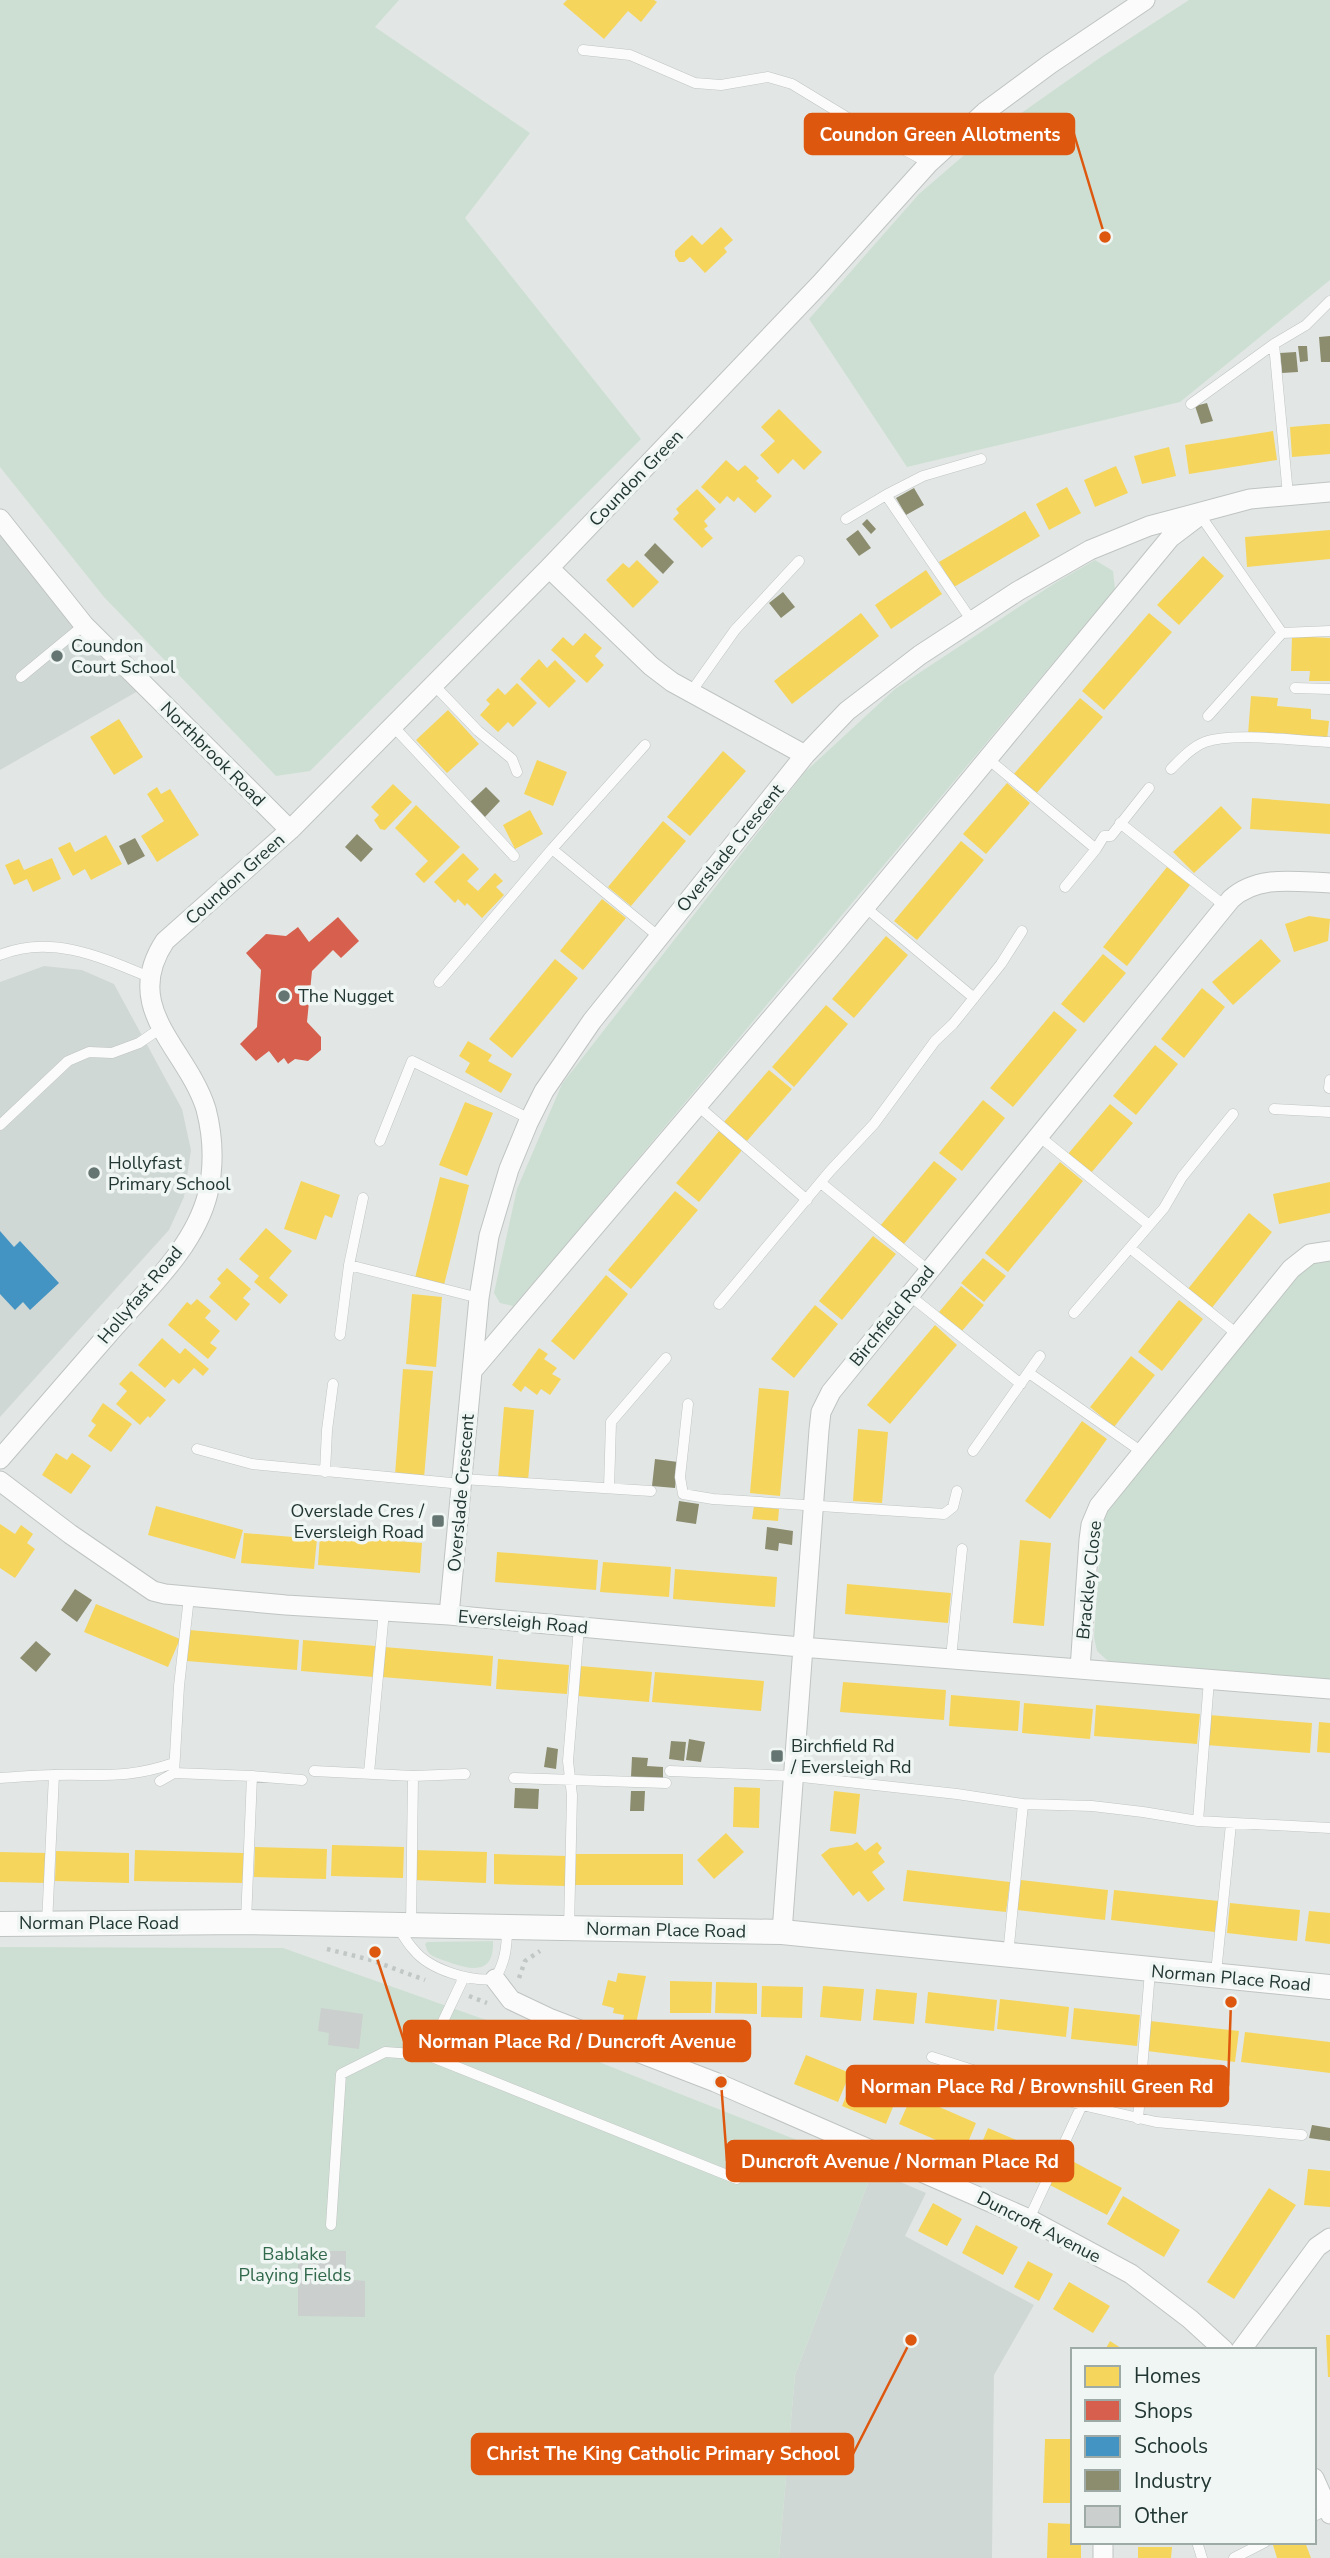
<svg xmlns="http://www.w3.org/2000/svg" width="1330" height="2558" viewBox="0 0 1330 2558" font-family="'Nunito Sans',sans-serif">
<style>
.built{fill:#d0d8d5}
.green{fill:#cddfd3}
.homes{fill:#f6d55c}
.shops{fill:#d6604d}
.schools{fill:#4393c3}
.industry{fill:#8c8c6e}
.building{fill:#cbcfce}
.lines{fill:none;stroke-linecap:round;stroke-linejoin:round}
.service-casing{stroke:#bfc4c2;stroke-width:11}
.minor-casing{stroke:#bfc4c2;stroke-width:21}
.tertiary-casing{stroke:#bfc4c2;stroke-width:26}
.path{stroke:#c0c7c5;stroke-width:4.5;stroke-dasharray:3.5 5;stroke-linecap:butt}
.service{stroke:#fbfbfb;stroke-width:10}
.minor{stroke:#fbfbfb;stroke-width:19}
.tertiary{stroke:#fbfbfb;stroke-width:24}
.poi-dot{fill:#657571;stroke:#f0f6f3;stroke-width:2.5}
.labels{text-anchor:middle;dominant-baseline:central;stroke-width:7;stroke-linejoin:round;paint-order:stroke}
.street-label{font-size:18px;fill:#223733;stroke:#f0f6f3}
.poi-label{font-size:18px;fill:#223733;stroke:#f0f6f3;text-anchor:start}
.park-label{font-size:18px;fill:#31694c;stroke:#f0f6f3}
.leader{fill:none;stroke:#de570e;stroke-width:2.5}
.callout-dot{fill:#de570e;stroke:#f0f6f3;stroke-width:2.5}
.callout{fill:#de570e;stroke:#de570e;stroke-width:2.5}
.callout-label{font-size:19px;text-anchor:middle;font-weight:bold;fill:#fff}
</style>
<rect width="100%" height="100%" fill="#e2e7e5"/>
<path class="built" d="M0,519l145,168 -145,83z
M44,966l38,4 32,14 68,125 9,41 -7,47 -15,33 -169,187v-435z
M873,2170l53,23 -21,43 129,69 -40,70 -2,183h-213l16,-183z"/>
<path class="green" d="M0,0h399l-24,27 155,106 -65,85 176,221 -331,332 -34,5 -172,-179 -104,-130z
M1189,0h141v280l-150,122 -273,65 -98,-148 110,-125 58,-50 124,-87z
M1095,560l18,11 2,18 -556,664 -46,53 -13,-3 -6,-10 23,-104 45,-105 243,-312 90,-83 160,-106z
M1330,1261v421l-222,-21 -11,-10 -3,-14 7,-108 7,-19 190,-235 13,-12z
M493,1941c1,32 -18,30 -42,22 -6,-3 -15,-4 -21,-9 -4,-4 -3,-5 -5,-10l2,-2z
M0,1947l283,1 265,94 325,128 -78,205 -16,183h-779z"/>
<path class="homes" d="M567,0h87l3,2 -16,20 -13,-11 -24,28 -41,-35z
M721,227l12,13 -9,8 3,4 -22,21 -15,-16 -6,5h-5l-4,-6v-5l17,-16 10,10z
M779,409l43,43 -18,18 -11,-11 -15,15 -18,-19 15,-14 -14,-14z
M1325,424h5v30l-38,3 -2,-30z
M1273,431l4,29 -88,14 -4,-29z
M1169,447l7,29 -34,8 -8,-28z
M726,460l12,11 7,-6 14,13 -3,3 16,15 -17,17 -17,-16 -4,5 -7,-6 -7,8 -19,-17z
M1116,466l12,27 -33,14 -11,-27z
M1067,487l14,26 -32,17 -13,-26z
M697,489l19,20 -12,12 4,5 -4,3 9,9 -11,10 -29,-29 6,-6 -3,-4z
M1025,511l15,25 -86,51 -15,-25z
M1330,530v29l-83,8 -2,-30z
M1203,556l21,20 -45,49 -22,-20z
M637,560l22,22 -26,26 -27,-28 17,-17 6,5z
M926,570l16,24 -51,35 -16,-24z
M861,613l18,23 -87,68 -18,-23z
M1149,613l23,19 -68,78 -22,-19z
M585,633l17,15 -7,8 9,9 -17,18 -36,-33 12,-13 10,9z
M1292,636l38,2v43h-21l1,-10h-19z
M539,659l8,9 8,-8 21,21 -27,27 -29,-29z
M517,683l20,20 -24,24 -5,-5 -10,10 -18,-17 10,-11 -4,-4 12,-12 7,7z
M1251,696l27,2 -1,8 34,3v10l18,2 -2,19 -79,-6z
M1080,698l23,19 -68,78 -22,-20z
M448,710l31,34 -32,29 -31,-33z
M119,719l24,38 -29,18 -24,-38z
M723,751l23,20 -56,65 -23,-19z
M537,760l30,12 -14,34 -29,-12z
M1007,783l23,20 -44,51 -23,-20z
M393,784l19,18 -27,28 -5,-1 -6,-9 5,-5 -8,-8z
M157,787l4,7 9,-5 29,46 -42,27 -16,-26 23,-15 -17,-27z
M1252,798l78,6v30l-80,-5z
M416,805l44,42 -36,36 -9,-9 13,-13 -33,-33z
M1221,806l21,22 -48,45 -21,-21z
M530,810l13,24 -28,15 -12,-24z
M663,821l23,20 -55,65 -23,-19z
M106,835l16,29 -31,16 -6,-11 -12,7 -15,-28 12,-6 5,10z
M961,841l23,19 -67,80 -23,-19z
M463,853l16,16 -12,12 11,10 17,-18 8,8 -7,6 8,8 -22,23 -15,-15 -2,3 -7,-7 -3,4 -21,-21z
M52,858l9,21 -28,13 -6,-13 -13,6 -9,-20 14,-6 5,11z
M1167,867l23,18 -63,81 -24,-19z
M602,899l24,19 -43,52 -23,-19z
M1309,916l21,3 -2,22 -34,11 -9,-28z
M886,936l22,19 -54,63 -22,-19z
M1261,939l20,22 -48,44 -21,-23z
M1103,954l23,19 -42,50 -23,-19z
M555,959l23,19 -66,80 -23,-19z
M1202,988l23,19 -41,51 -23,-19z
M826,1005l22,19 -54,63 -22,-20z
M1054,1011l23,19 -64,77 -23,-19z
M468,1041l24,14 -4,6 24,13 -11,19 -36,-21 5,-9 -11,-7z
M1155,1045l23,19 -42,51 -23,-19z
M769,1070l23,19 -45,52 -23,-19z
M983,1100l22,18 -43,53 -23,-18z
M465,1102l28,11 -26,63 -28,-11z
M1110,1104l23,19 -42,50 -23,-19z
M720,1130l23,19 -44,53 -23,-19z
M934,1161l23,18 -54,66 -23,-19z
M1060,1162l23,19 -75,91 -23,-19z
M440,1177l29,8 -25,100 -29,-7z
M301,1181l39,14 -8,23 -7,-3 -9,25 -32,-11z
M1330,1182v31l-51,11 -6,-30z
M675,1191l23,19 -67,79 -23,-19z
M1249,1213l23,19 -61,77 -24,-19z
M266,1228l26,23 -23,27 19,17 -8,9 -26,-22 5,-6 -20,-17z
M873,1236l23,18 -54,66 -23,-19z
M983,1258l23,18 -22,26 -23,-19z
M227,1268l24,21 -8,9 7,6 -14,17 -27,-24 12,-14 -4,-4z
M606,1275l22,19 -54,66 -23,-19z
M961,1286l23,19 -22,26 -23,-19z
M412,1294l30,3 -6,70 -30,-3z
M197,1299l14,12 -6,7 15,13 -10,12 7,5 -9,11 -40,-34 19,-23 4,3z
M1179,1300l24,19 -41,52 -24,-19z
M815,1305l23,19 -44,54 -23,-19z
M935,1325l22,20 -67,79 -23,-19z
M162,1338l18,16 5,-6 24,21 -6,7 -9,-8 -15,16 -6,-5 -8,9 -27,-23z
M539,1348l9,6 -4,5 13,9 -5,6 9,5 -11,16 -9,-6 -4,6 -12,-9 -4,6 -9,-7z
M1131,1356l24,19 -41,52 -24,-20z
M403,1369l30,2 -9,107 -29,-3z
M131,1371l35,29 -16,18 -2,-2 -8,9 -24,-21 11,-13 -8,-7z
M759,1388l30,3 -9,105 -30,-3z
M103,1403l29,21 -21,28 -23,-16 8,-11 -5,-4z
M504,1407l30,3 -6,71 -30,-3z
M1082,1421l25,18 -57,80 -25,-18z
M858,1429l30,3 -6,71 -29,-2z
M56,1453l11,7 5,-7 19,13 -20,28 -29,-19z
M156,1506l87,24 -8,29 -87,-24z
M754,1506l25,3 -1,12 -26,-2z
M0,1524l15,10 6,-9 12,9 -6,9 8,6 -20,29 -15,-10z
M244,1533l73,6 -3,30 -73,-6z
M320,1535l102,8 -2,30 -102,-8z
M1020,1540l31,3 -7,83 -31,-3z
M497,1552l101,8 -2,30 -101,-8z
M603,1562l68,5 -2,30 -69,-5z
M675,1569l102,8 -2,30 -102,-8z
M847,1584l104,9 -3,30 -103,-9z
M96,1604l84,35 -12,28 -84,-35z
M190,1630l109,10 -2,30 -110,-9z
M303,1640l73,6 -2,31 -73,-6z
M384,1647l109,9 -2,30 -109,-9z
M498,1659l71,6 -2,29 -71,-5z
M580,1666l72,6 -3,30 -71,-6z
M655,1672l109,9 -3,30 -109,-9z
M843,1682l103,8 -2,30 -104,-8z
M951,1695l69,6 -2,30 -69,-5z
M1024,1703l69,6 -3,30 -68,-6z
M1096,1705l104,9 -3,30 -103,-8z
M1209,1715l103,8 -2,30 -104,-8z
M1319,1722l11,1v30l-13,-1z
M734,1787l26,1 -1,40 -26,-1z
M834,1791l26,3 -4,40 -26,-3z
M726,1833l18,19 -30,27 -17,-19z
M857,1842l8,9 12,-9 5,6 -4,5 7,9 -13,10 13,17 -17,13 -9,-11 -6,5 -32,-41 9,-7 22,-3z
M332,1845l72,2 -1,31 -72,-2z
M255,1847l72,2 -1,30 -72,-2z
M135,1850l109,3v30l-110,-2z
M414,1850l73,2 -1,31 -73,-3z
M56,1851l73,2v30l-74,-2z
M0,1852l47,1v30l-47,-1z
M494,1854l73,2 -1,30 -72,-2z
M574,1854h109v31h-109z
M907,1870l103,12 -4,30 -103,-11z
M1021,1880l87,10 -3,30 -88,-10z
M1114,1890l105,11 -4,31 -104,-12z
M1230,1903l70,7 -3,31 -70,-8z
M1309,1911l21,2v31l-25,-3z
M618,1973l28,3 -10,48 -13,-3 1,-6 -11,-2 1,-5 -12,-3 6,-25 8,2z
M670,1981l42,1 -1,31h-41z
M716,1982l41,1v31l-42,-1z
M762,1986l41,1 -1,31 -41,-1z
M823,1986l41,3 -3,32 -41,-4z
M876,1989l41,4 -3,31 -41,-4z
M928,1992l69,8 -3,31 -69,-8z
M1000,1999l69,8 -3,30 -69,-8z
M1074,2008l66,7 -3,31 -66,-7z
M1150,2021l89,10 -4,31 -88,-11z
M1245,2032l85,10v31l-89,-11z
M806,2055l44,18 -12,29 -44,-18z
M854,2077l44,18 -12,29 -44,-18z
M912,2095l64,28 -12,29 -65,-28z
M988,2128l61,26 -12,29 -61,-26z
M1063,2156l59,32 -15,27 -59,-31z
M1308,2169l22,2v36l-26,-2z
M1269,2188l27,17 -62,94 -27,-17z
M1123,2196l57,34 -16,27 -57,-33z
M933,2203l29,16 -15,27 -29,-15z
M976,2225l42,22 -15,28 -41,-22z
M1028,2261l25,13 -14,27 -25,-14z
M1069,2282l41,24 -17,27 -40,-24z
M1326,2335h4v42h-2z
M1110,2341l14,9h-19z
M1045,2439h28v64h-30z
M1048,2523l25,1v18h8v16h-34z
M1282,2542h23l6,16h-34l-4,-13z
M1138,2547h34l-1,11h-33z"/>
<path class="shops" d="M338,917l21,24 -18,17 -8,-8 -21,21 -5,51 14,15v13l-13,11 -13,-2 -7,5 -4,-6 -6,5 -9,-12 -13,10 -16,-17 17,-17 4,-57 -15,-17 20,-19 20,2 12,-9 11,15z"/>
<path class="schools" d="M0,1231l14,16 6,-6 39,42 -29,27 -7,-8 -8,8 -15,-16z"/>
<path class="industry" d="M1330,336v26h-9l-2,-25z
M1298,346h9l1,15 -8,1z
M1296,352l2,20 -16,1 -2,-20z
M1207,403l6,18 -12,3 -6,-18z
M914,488l10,17 -18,10 -10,-17z
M867,519l9,10 -5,5 -9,-10z
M858,530l13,18 -12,8 -13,-17z
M655,543l19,19 -11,12 -19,-19z
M783,592l12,15 -14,11 -12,-15z
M486,787l14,14 -16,17 -15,-15z
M357,834l16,15 -12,13 -16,-15z
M135,838l10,18 -17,9 -9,-19z
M655,1459l23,3 -3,26 -23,-2z
M679,1501l20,3 -3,20 -20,-3z
M767,1527l26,4 -1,14 -13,-2 -1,8 -13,-2z
M75,1589l17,11 -15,22 -16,-12z
M36,1641l15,13 -15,18 -16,-14z
M689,1739l16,3 -4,20 -15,-2z
M671,1741l15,1 -2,19 -15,-2z
M547,1747l11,2 -2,20 -12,-2z
M632,1757l16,1 -1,8 16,1v12l-32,-2z
M515,1788l24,1 -1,20 -24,-1z
M631,1791h14l-1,20h-14z
M1312,2125l18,3v13l-21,-3z"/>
<path class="building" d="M321,2008l42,6 -4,35 -31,-4 1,-12 -11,-2z
M298,2251h48v20h8v9l11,1v36l-67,-1z"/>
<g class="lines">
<defs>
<path id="service" d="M583,50l47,5 65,28 26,2 47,-8 24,7 79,48 58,31
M1274,344l14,151
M1191,404l83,-60 32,-19 24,-24
M886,495l37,-19 58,-17
M1200,515l82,118 48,-2
M846,519l40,-24 86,126
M21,677l63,-52
M433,684l45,47 34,28 5,13
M1295,688l35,1
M691,692l44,-62 64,-69
M1208,716l74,-83
M392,725l122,131
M987,758l109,91 8,-13h7l38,-48
M1171,769c10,-10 21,-22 34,-27 29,-10 93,-1 125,0
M1120,823l105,83
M552,849l106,87
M1065,887l31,-38
M865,907l109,91
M0,955c51,-21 101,2 149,22
M439,982l113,-133 93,-104
M1329,1088l1,-8
M698,1106l109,94
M1274,1109l56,3
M0,1125l68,-64 21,-9 23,1 27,-10 22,-15
M1040,1137l109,88
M380,1141l32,-80 118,58
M821,1183l108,88
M363,1198l-14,67 130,33
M1130,1248l107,86
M909,1295l112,89
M719,1304l111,-133 44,-47 61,-83 18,-17 48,-60 21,-33
M1074,1313l90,-105 18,-31 51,-63
M340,1335l9,-70
M1029,1373l113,79
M688,1404l-8,73 3,17 30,5 231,15 9,-7 4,-16
M197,1449l55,15 210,20
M973,1451l67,-95
M325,1472l2,-42 6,-46
M462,1479l189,12
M609,1488l2,-66 55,-64
M951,1658l11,-109
M314,1771l99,5 52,-2
M670,1771l123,5 164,18 66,10 69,2 51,6 55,9 132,7
M174,1773l5,-87 10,-89
M369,1773l15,-162
M0,1778c18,-1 37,-3 55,-3 47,-1 73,4 119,-12
M514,1778l152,5
M160,1781l14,-8 78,3
M1198,1821l11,-141
M246,1921l6,-145 50,4
M47,1924l7,-149
M411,1926l2,-150
M398,1927c5,8 10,17 16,23 16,20 57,32 81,29 10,-17 12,-31 12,-51
M569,1928l3,-133 -4,-34 11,-134
M1008,1955l15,-151
M1216,1973l15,-149
M464,1977l-37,78 310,124
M932,2057l150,48 -53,114
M1082,2105l74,17 146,13
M1138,2119l12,-148
M331,2225l10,-151 44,-22 42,3
M1314,2516l14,-7
M1197,2542l5,16
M1234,2558l31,-16"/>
<path id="minor" d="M0,519l84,106 206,205
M549,568l102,98 21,16 133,73
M472,1371l365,-430 333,-403 29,-22
M0,1459c37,-43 74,-85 111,-128 35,-40 84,-84 97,-138 6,-27 5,-57 -2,-84 -19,-61 -86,-100 -41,-168l125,-111 259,-262 272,-285 108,-120 56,-51 65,-48 95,-64
M0,1481l70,53 83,57 12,3 121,11 163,10 352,32 529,42
M449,1615l30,-317 10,-62 20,-67 19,-46 16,-32 48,-70 213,-266 42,-44 73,-56 98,-64 72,-41 59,-24 101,-27 80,-7
M1080,1669l9,-129 2,-15 8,-19 192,-237 19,-15 20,-3
M782,1932l37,-502 2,-18 10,-20 400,-493c27,-25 66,-17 99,-16
M495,1979l16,21 38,18 166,64 314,137 102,55 59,45 34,31
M1241,2350l76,-103 13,-9
M1314,2478l16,36
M1103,2558v-16"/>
<path id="tertiary" d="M0,1924l246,-2 536,10 548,55"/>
</defs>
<use href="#service" class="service-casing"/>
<use href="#minor" class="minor-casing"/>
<use href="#tertiary" class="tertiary-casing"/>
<path class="path" d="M327,1949l44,11 54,20
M519,1978l6,-17 15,-10
M469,1996l18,7"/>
<use href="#service" class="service"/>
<use href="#minor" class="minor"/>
<use href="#tertiary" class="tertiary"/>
</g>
<g class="poi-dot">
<circle cx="57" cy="656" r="7"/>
<circle cx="284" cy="996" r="7"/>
<circle cx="94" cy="1173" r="7"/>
<rect x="431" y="1514" width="14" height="14" rx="3.5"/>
<rect x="770" y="1749" width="14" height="14" rx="3.5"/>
</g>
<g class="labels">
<g class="street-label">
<text transform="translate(636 478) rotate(-46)">Coundon Green</text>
<text transform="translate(213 754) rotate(45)">Northbrook Road</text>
<text transform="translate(730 848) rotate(-51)">Overslade Crescent</text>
<text transform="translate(235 879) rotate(-42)">Coundon Green</text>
<text transform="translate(140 1295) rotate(-50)">Hollyfast Road</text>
<text transform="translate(892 1316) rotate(-51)">Birchfield Road</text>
<text transform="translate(461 1493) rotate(-85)">Overslade Crescent</text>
<text transform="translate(1089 1580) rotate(-84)">Brackley Close</text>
<text transform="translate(523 1622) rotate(5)">Eversleigh Road</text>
<text x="99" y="1923">Norman Place Road</text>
<text transform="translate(666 1930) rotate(1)">Norman Place Road</text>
<text transform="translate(1231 1978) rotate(5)">Norman Place Road</text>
<text transform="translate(1039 2227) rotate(27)">Duncroft Avenue</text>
</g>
<g class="poi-label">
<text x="71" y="646">Coundon<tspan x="71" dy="21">Court School</tspan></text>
<text x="298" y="996">The Nugget</text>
<text x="108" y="1163">Hollyfast<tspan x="108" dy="21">Primary School</tspan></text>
<text x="424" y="1511" text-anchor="end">Overslade Cres /<tspan x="424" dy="21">Eversleigh Road</tspan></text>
<text x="791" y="1746">Birchfield Rd<tspan x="791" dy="21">/ Eversleigh Rd</tspan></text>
</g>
<g class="park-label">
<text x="295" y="2254">Bablake<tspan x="295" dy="21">Playing Fields</tspan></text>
</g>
</g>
<path class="leader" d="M1105 237L1074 134M375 1952L404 2041M1231 2002L1228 2086M721 2082L727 2161M911 2340L853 2454"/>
<g class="callout-dot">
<circle cx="1105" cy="237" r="7"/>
<circle cx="375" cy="1952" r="7"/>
<circle cx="1231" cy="2002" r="7"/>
<circle cx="721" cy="2082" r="7"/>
<circle cx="911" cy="2340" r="7"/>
</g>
<g class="callout">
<rect x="805" y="114" width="269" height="40" rx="7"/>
<rect x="404" y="2021" width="346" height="40" rx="7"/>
<rect x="847" y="2066" width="381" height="40" rx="7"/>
<rect x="727" y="2141" width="346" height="40" rx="7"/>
<rect x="472" y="2434" width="381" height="40" rx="7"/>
</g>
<g class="callout-label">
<text x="940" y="141">Coundon Green Allotments</text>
<text x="577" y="2048">Norman Place Rd / Duncroft Avenue</text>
<text x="1037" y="2093">Norman Place Rd / Brownshill Green Rd</text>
<text x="900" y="2168">Duncroft Avenue / Norman Place Rd</text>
<text x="663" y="2460">Christ The King Catholic Primary School</text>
</g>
<rect x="1071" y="2348" width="245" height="196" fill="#f0f6f3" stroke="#9eaaa6" stroke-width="2"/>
<rect x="1085" y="2366" width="35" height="21" fill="#f6d55c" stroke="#9eaaa6" stroke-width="2"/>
<text x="1134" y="2383" font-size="21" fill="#223733">Homes</text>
<rect x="1085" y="2400" width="35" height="21" fill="#d6604d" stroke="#9eaaa6" stroke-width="2"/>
<text x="1134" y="2418" font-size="21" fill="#223733">Shops</text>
<rect x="1085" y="2436" width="35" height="21" fill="#4393c3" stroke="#9eaaa6" stroke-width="2"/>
<text x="1134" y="2453" font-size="21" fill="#223733">Schools</text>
<rect x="1085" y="2470" width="35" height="21" fill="#8c8c6e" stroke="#9eaaa6" stroke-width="2"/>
<text x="1134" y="2488" font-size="21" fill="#223733">Industry</text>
<rect x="1085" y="2506" width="35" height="21" fill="#cbcfce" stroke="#9eaaa6" stroke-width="2"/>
<text x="1134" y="2523" font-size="21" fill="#223733">Other</text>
</svg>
